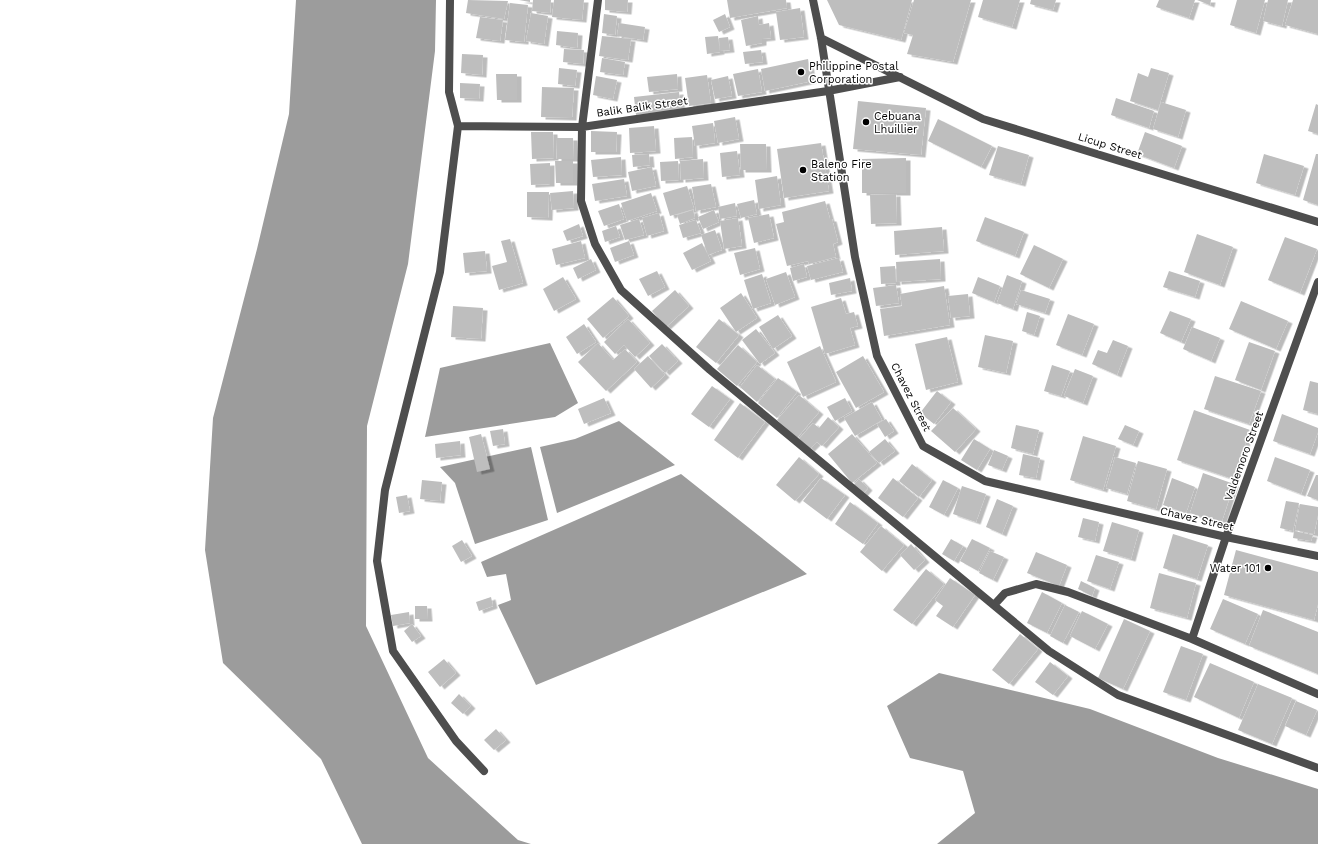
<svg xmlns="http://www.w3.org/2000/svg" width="1318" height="844" viewBox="0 0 1318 844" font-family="'Work Sans',sans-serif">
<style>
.water{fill:#9c9c9c}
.building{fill:#bebebe;filter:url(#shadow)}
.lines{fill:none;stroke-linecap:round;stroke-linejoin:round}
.street{stroke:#4e4e4e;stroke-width:8}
.poi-dot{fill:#000;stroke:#fff;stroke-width:1.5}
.labels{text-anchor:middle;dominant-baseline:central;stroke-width:3;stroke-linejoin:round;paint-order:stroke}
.poi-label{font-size:11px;fill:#000;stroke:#fff;text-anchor:start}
.street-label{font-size:11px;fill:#000;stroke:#fff}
</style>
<defs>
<filter id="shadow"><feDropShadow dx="4.5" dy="2.5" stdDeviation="0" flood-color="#0004"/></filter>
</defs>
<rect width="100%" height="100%" fill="#fff"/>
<path class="water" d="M296,0h140l-1,51 -27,213 -41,162 -1,200 62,132 90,82 13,4h-169l-41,-85 -98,-96 -18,-113 8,-132 44,-169 32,-135z
M550,343l28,60 -23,14 -130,20 15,-69z
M619,421l56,44 -118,48 -17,-66 35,-8z
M531,447l17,73 -73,24 -20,-61 -15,-16z
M681,474l126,100 -271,111 -38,-80 13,-5 -5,-26 -19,3 -6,-15z
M939,673l151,36 128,49 100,31v55h-381l38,-31 -12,-42 -53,-13 -23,-52z"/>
<path class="building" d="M468,0l40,1 -4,18 -38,-6z
M519,0h11v2z
M533,0h18l-1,13 -18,-2z
M554,0h30l-2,20 -30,-3z
M605,0h23l-1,12 -22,-2z
M727,0h59l1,8 -57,10z
M827,0h85l-11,40 -62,-15z
M914,0h57l-18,62 -46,-8 6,-19 -9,-2z
M983,0h37l-8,27 -34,-10z
M1031,0h25l-3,10 -23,-6z
M1159,0h36l-6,18 -33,-11z
M1197,0h14l-1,5z
M1237,0h28l-9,33 -26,-8z
M1268,0h20l-6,26 -19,-5z
M1293,0h25v34l-33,-9z
M510,3l18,2 -4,37 -19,-2z
M800,8l4,29 -24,3 -4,-28z
M531,13l17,3 -4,28 -18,-3z
M604,14l13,2 -2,19 -13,-2z
M725,14l5,13 -11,5 -6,-12z
M758,16l1,9 10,-2 2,15 -9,1v4l-16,3 -5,-26z
M480,17l23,3 -3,21 -24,-3z
M619,23l26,4 -2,13 -26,-4z
M557,31l21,2 -1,15 -21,-3z
M602,36l29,3 -3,21 -29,-4z
M718,36l2,16 -13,2 -2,-17z
M728,37l2,13 -10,1 -1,-13z
M564,49l20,1 -1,14 -20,-2z
M761,50l2,12 -18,2 -2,-12z
M462,54l21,1 -1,20 -21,-2z
M602,58l23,4 -2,13 -23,-3z
M808,59l4,22 -47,10 -4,-22z
M559,68l18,2 -2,16 -17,-2z
M1151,68l18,5 -11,37 -28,-9 8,-28 10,4z
M758,69l4,23 -24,4 -5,-22z
M496,74h21v26h-20z
M677,74l1,15 -29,3 -2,-15z
M707,75l4,28 -22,3 -4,-28z
M596,76l21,4 -4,19 -20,-4z
M728,76l4,20 -17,3 -4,-19z
M460,83l20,1 -1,15 -19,-1z
M542,87l32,1 -2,30 -31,-1z
M679,92l2,18 -45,5 -2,-18z
M1116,98l38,13 -5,17 -38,-13z
M858,101l68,7 -5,47 -68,-6z
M1161,102l25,8 -8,27 -25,-8z
M1316,104l2,1v29l-10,-3z
M735,117l4,22 -21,4 -4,-22z
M938,119l54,27 -11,21 -53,-26z
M713,123l2,20 -20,3 -3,-20z
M654,126l2,25 -26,2 -1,-25z
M591,131l26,1 -1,20h-25z
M531,132h22l1,26 -22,1z
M1145,132l37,14 -8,22 -37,-14z
M692,137l1,20 -18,2 -1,-21z
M556,138h17l1,21h-17z
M821,143l8,48 -45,7 -7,-49z
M740,144h26l1,26h-26z
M998,146l31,9 -8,29 -32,-9z
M737,151l3,24 -18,2 -2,-24z
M649,154l1,11 -17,2 -1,-12z
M1264,154l40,12 -9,29 -39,-12z
M1316,154h2v51l-15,-5z
M621,157l1,18 -29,2 -2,-17z
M906,158v35h-44v-34z
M703,159l1,19 -23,2 -1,-19z
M555,161h18v22h-17z
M678,161l1,19 -18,1 -1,-19z
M550,163v21l-19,1 -1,-21z
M652,167l4,19 -24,5 -4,-19z
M777,176l4,29 -22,4 -4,-29z
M624,179l3,17 -32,5 -3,-17z
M711,184l5,23 -20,4 -4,-24z
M687,186l7,23 -24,7 -7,-23z
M573,191l1,17 -22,2 -2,-17z
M527,192h22l-1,26 -21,-1z
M651,193l6,18 -30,10 -6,-18z
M896,194l1,29 -26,1 -1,-29z
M754,200l3,14 -16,4 -4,-14z
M825,201l5,18h2l6,23 -5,2 3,13 -27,7 -1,-3 -21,5 -11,-42 8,-2 -2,-10z
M735,203l2,13 -17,3 -2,-12z
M619,204l5,15 -20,7 -6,-15z
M693,210l2,8 -15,6 -3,-9z
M714,210l5,12 -16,7 -5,-12z
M659,213l5,18 -17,5 -5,-18z
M769,214l5,24 -20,5 -6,-25z
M985,217l39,15 -9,24 -39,-15z
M738,218l4,28 -18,3 -4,-28z
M639,219l5,16 -19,5 -5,-15z
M696,220l5,13 -18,5 -4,-13z
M579,224l4,12 -16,5 -4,-10z
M616,226l4,11 -15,5 -3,-11z
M942,227l2,24 -49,4 -1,-24z
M715,230l7,20 -14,5 -7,-20z
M1197,234l36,13 -13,38 -36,-13z
M1285,237l32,12 -17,44 -32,-13z
M510,239l13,44 -24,7 -7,-24 15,-4 -6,-21z
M581,241l4,17 -29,7 -4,-16z
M629,241l5,14 -19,7 -5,-14z
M702,243l9,18 -19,9 -9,-17z
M1034,245l29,14 -14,29 -29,-14z
M755,248l5,21 -20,6 -6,-22z
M485,251l2,20 -22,2 -2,-20z
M839,258l4,14 -32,8 -4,-14z
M591,259l5,11 -18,9 -5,-11z
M940,259l1,20 -44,3 -1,-20z
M804,264l3,13 -14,4 -3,-13z
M895,266l1,17 -15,1 -1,-17z
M657,271l8,16 -17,9 -9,-17z
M1169,271l31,10 -5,16 -32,-10z
M786,272l9,25 -20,8 -9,-26z
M762,274l9,29 -18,6 -9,-29z
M1007,275l15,6 -9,28 -16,-6z
M563,277l13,22 -22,12 -11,-22z
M978,277l22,9 -6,16 -22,-9z
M850,278l2,13 -21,4 -2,-12z
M896,285l3,18 -23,3 -3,-18z
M944,286l6,39 -66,11 -4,-27 22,-3 -2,-12z
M675,290l14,16 -23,21 -14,-16z
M1021,290l29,9 -5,14 -29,-9z
M741,293l16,25 -21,14 -16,-24z
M968,294l2,22 -19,2 -3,-22z
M613,297l16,19 -26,22 -16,-19z
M841,298l5,16 8,-2 4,14 -8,2 5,17 -30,9 -14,-47z
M1241,301l47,20 -12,28 -47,-20z
M453,306l30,2 -2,31 -30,-2z
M1170,311l21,8 -10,23 -21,-9z
M1027,312l13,4 -6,19 -12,-4z
M1068,314l26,10 -12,31 -26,-10z
M778,315l14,21 -19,13 -14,-22z
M628,319l22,24 -15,14 -11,-12 -9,9 -11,-12z
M719,319l20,16 -23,28 -20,-16z
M584,324l12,18 -19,12 -11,-17z
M1192,327l28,11 -9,23 -28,-12z
M756,329l19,24 -15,11 -18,-24z
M985,335l28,6 -7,32 -28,-6z
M947,337l11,45 -32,8 -11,-46z
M1113,340l15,6 -11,29 -25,-11 6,-14 9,3z
M1249,342l26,9 -14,39 -26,-10z
M598,343l15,17 12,-11 12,13 -31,29 -28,-29z
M662,344l16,17 -13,12 -16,-17z
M738,345l19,17 -20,24 -20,-17z
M820,346l16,36 -33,15 -16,-35z
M648,356l17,19 -14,13 -17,-19z
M863,356l21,36 -28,16 -20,-36z
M757,365l18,14 -18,23 -17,-15z
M1052,365l18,6 -9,25 -17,-5z
M1075,369l18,7 -10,27 -19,-7z
M1215,376l46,15 -12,33 -45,-15z
M778,378l19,14 -20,26 -19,-15z
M1310,381l8,2v31l-15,-4z
M712,386l18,13 -21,28 -18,-13z
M937,391l14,11 -17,22 -14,-11z
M799,395l20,17 -22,26 -20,-18z
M604,398l7,15 -27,11 -6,-15z
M845,398l7,13 -17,10 -8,-14z
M872,402l10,18 -27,16 -11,-18z
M740,403l25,19 -27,36 -24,-18z
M953,408l23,21 -21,23 -24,-21z
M1194,410l56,20 -17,49 -56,-19z
M1282,414l36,14v4l-8,22 -37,-13z
M828,417l11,10 -17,19 -5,-4 -7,7 -11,-10 14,-16 6,5z
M886,419l8,12 -9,6 -8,-13z
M1016,425l23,5 -6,24 -22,-6z
M1125,425l14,6 -6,14 -15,-6z
M503,429l2,15 -12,2 -3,-15z
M481,434l9,35 -13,3 -8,-35z
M852,434l25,29 -25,20 -24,-29z
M1083,436l33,10 -13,44 -33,-10z
M885,439l10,12 -16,12 -10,-11z
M974,439l16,10 -13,21 -16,-10z
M460,441l1,14 -25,3 -1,-14z
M994,450l14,6 -6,14 -14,-5z
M1023,454l17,4 -4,20 -17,-3z
M799,457l20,17 -24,27 -19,-16z
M1115,457l21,6 -9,31 -21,-6z
M1275,457l35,13 -9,24 -34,-13z
M1138,461l29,8 -11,40 -29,-8z
M912,464l20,16 -13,17 -20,-16z
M1203,473l31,11 -13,40 -31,-11z
M1316,475h2v25l-11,-4z
M821,478l24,17 -18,24 -24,-18z
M893,478l25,20 -15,19 -25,-19z
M1172,478l23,9 -9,26 -23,-8z
M859,479l9,9 -7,8 -9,-9z
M422,480l20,2 -2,19 -20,-2z
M943,480l15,8 -14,27 -15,-8z
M962,486l24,8 -10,28 -23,-8z
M407,495l3,16 -11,2 -3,-16z
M997,499l16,7 -11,28 -16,-7z
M1286,501l13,2 -6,28 -13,-3z
M850,502l28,21 -15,21 -28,-20z
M1300,504l18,3v8l-4,19 -19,-4z
M1083,518l16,4 -4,19 -17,-4z
M1112,522l27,8 -8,29 -28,-8z
M881,526l23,19 -22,26 -22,-19z
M1294,531l19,4 -2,6 -18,-3z
M1173,534l35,11 -11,34 -34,-11z
M951,539l12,7 -9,15 -12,-7z
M972,539l18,9 -12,23 -18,-10z
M462,540l10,16 -11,6 -9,-16z
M911,544l14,16 -11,10 -14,-15z
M1236,550l82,22v32l-4,16 -90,-25z
M990,551l14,6 -11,23 -14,-7z
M1036,552l31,13 -8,21 -32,-13z
M1096,555l23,7 -9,27 -23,-8z
M926,569l18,15 -32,40 -19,-14z
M1159,573l37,10 -9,35 -37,-10z
M950,578l25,17 -22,32 -17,-11 7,-10 -8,-6z
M1081,581l14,7 -3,8 -14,-7z
M1042,592l20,11 -15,30 -20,-10z
M491,597l2,9 -14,5 -3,-9z
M1223,599l35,15 -13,30 -35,-15z
M1065,605l14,7 -16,31 -13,-7z
M415,606h12l1,13h-13z
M1263,610l55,22v42l-69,-28z
M1082,611l26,13 -13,25 -25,-13z
M409,612l1,11 -17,3 -2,-11z
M1124,619l26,12 -27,58 -25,-11z
M412,624l9,12 -9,6 -8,-11z
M1020,634l18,15 -29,35 -17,-14z
M1181,646l22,8 -17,46 -23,-8z
M444,659l12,14 -16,14 -12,-15z
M1050,662l18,14 -15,19 -18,-13z
M1210,663l44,19 -15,36 -45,-21z
M1258,684l34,14 -20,46 -34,-14z
M459,694l12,12 -8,8 -12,-11z
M1296,701l21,9 -11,25 -21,-9z
M496,729l10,11 -12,10 -10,-10z"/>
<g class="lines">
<path class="street" d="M450,0l-1,92 9,34 -18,146 -55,218 -8,71 16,90 63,90 28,30
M598,0l-16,127 -1,74 14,43 26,46 89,80 339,281 69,44 200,73
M813,0l8,38 34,219 22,99 46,90 62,35 241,56 92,19
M821,38l162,81 335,103
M458,126l124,1 246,-36 72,-14
M994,605l11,-12 31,-9 32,8 124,47 126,55
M1192,639l34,-102 92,-255"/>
</g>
<g class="poi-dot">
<circle cx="801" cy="72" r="4"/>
<circle cx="866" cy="122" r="4"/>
<circle cx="803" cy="170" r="4"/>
<circle cx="1268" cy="568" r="4"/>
</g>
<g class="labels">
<g class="poi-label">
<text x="809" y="66">Philippine Postal<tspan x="809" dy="13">Corporation</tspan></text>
<text x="874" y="116">Cebuana<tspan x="874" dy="13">Lhuillier</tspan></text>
<text x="811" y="164">Baleno Fire<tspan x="811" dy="13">Station</tspan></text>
<text x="1260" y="568" text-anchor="end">Water 101</text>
</g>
<g class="street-label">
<text transform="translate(642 107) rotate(-8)">Balik Balik Street</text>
<text transform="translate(1110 146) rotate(17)">Licup Street</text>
<text transform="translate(911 397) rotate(63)">Chavez Street</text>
<text transform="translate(1244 456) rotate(-70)">Valdemoro Street</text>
<text transform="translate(1197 519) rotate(13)">Chavez Street</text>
</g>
</g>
</svg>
